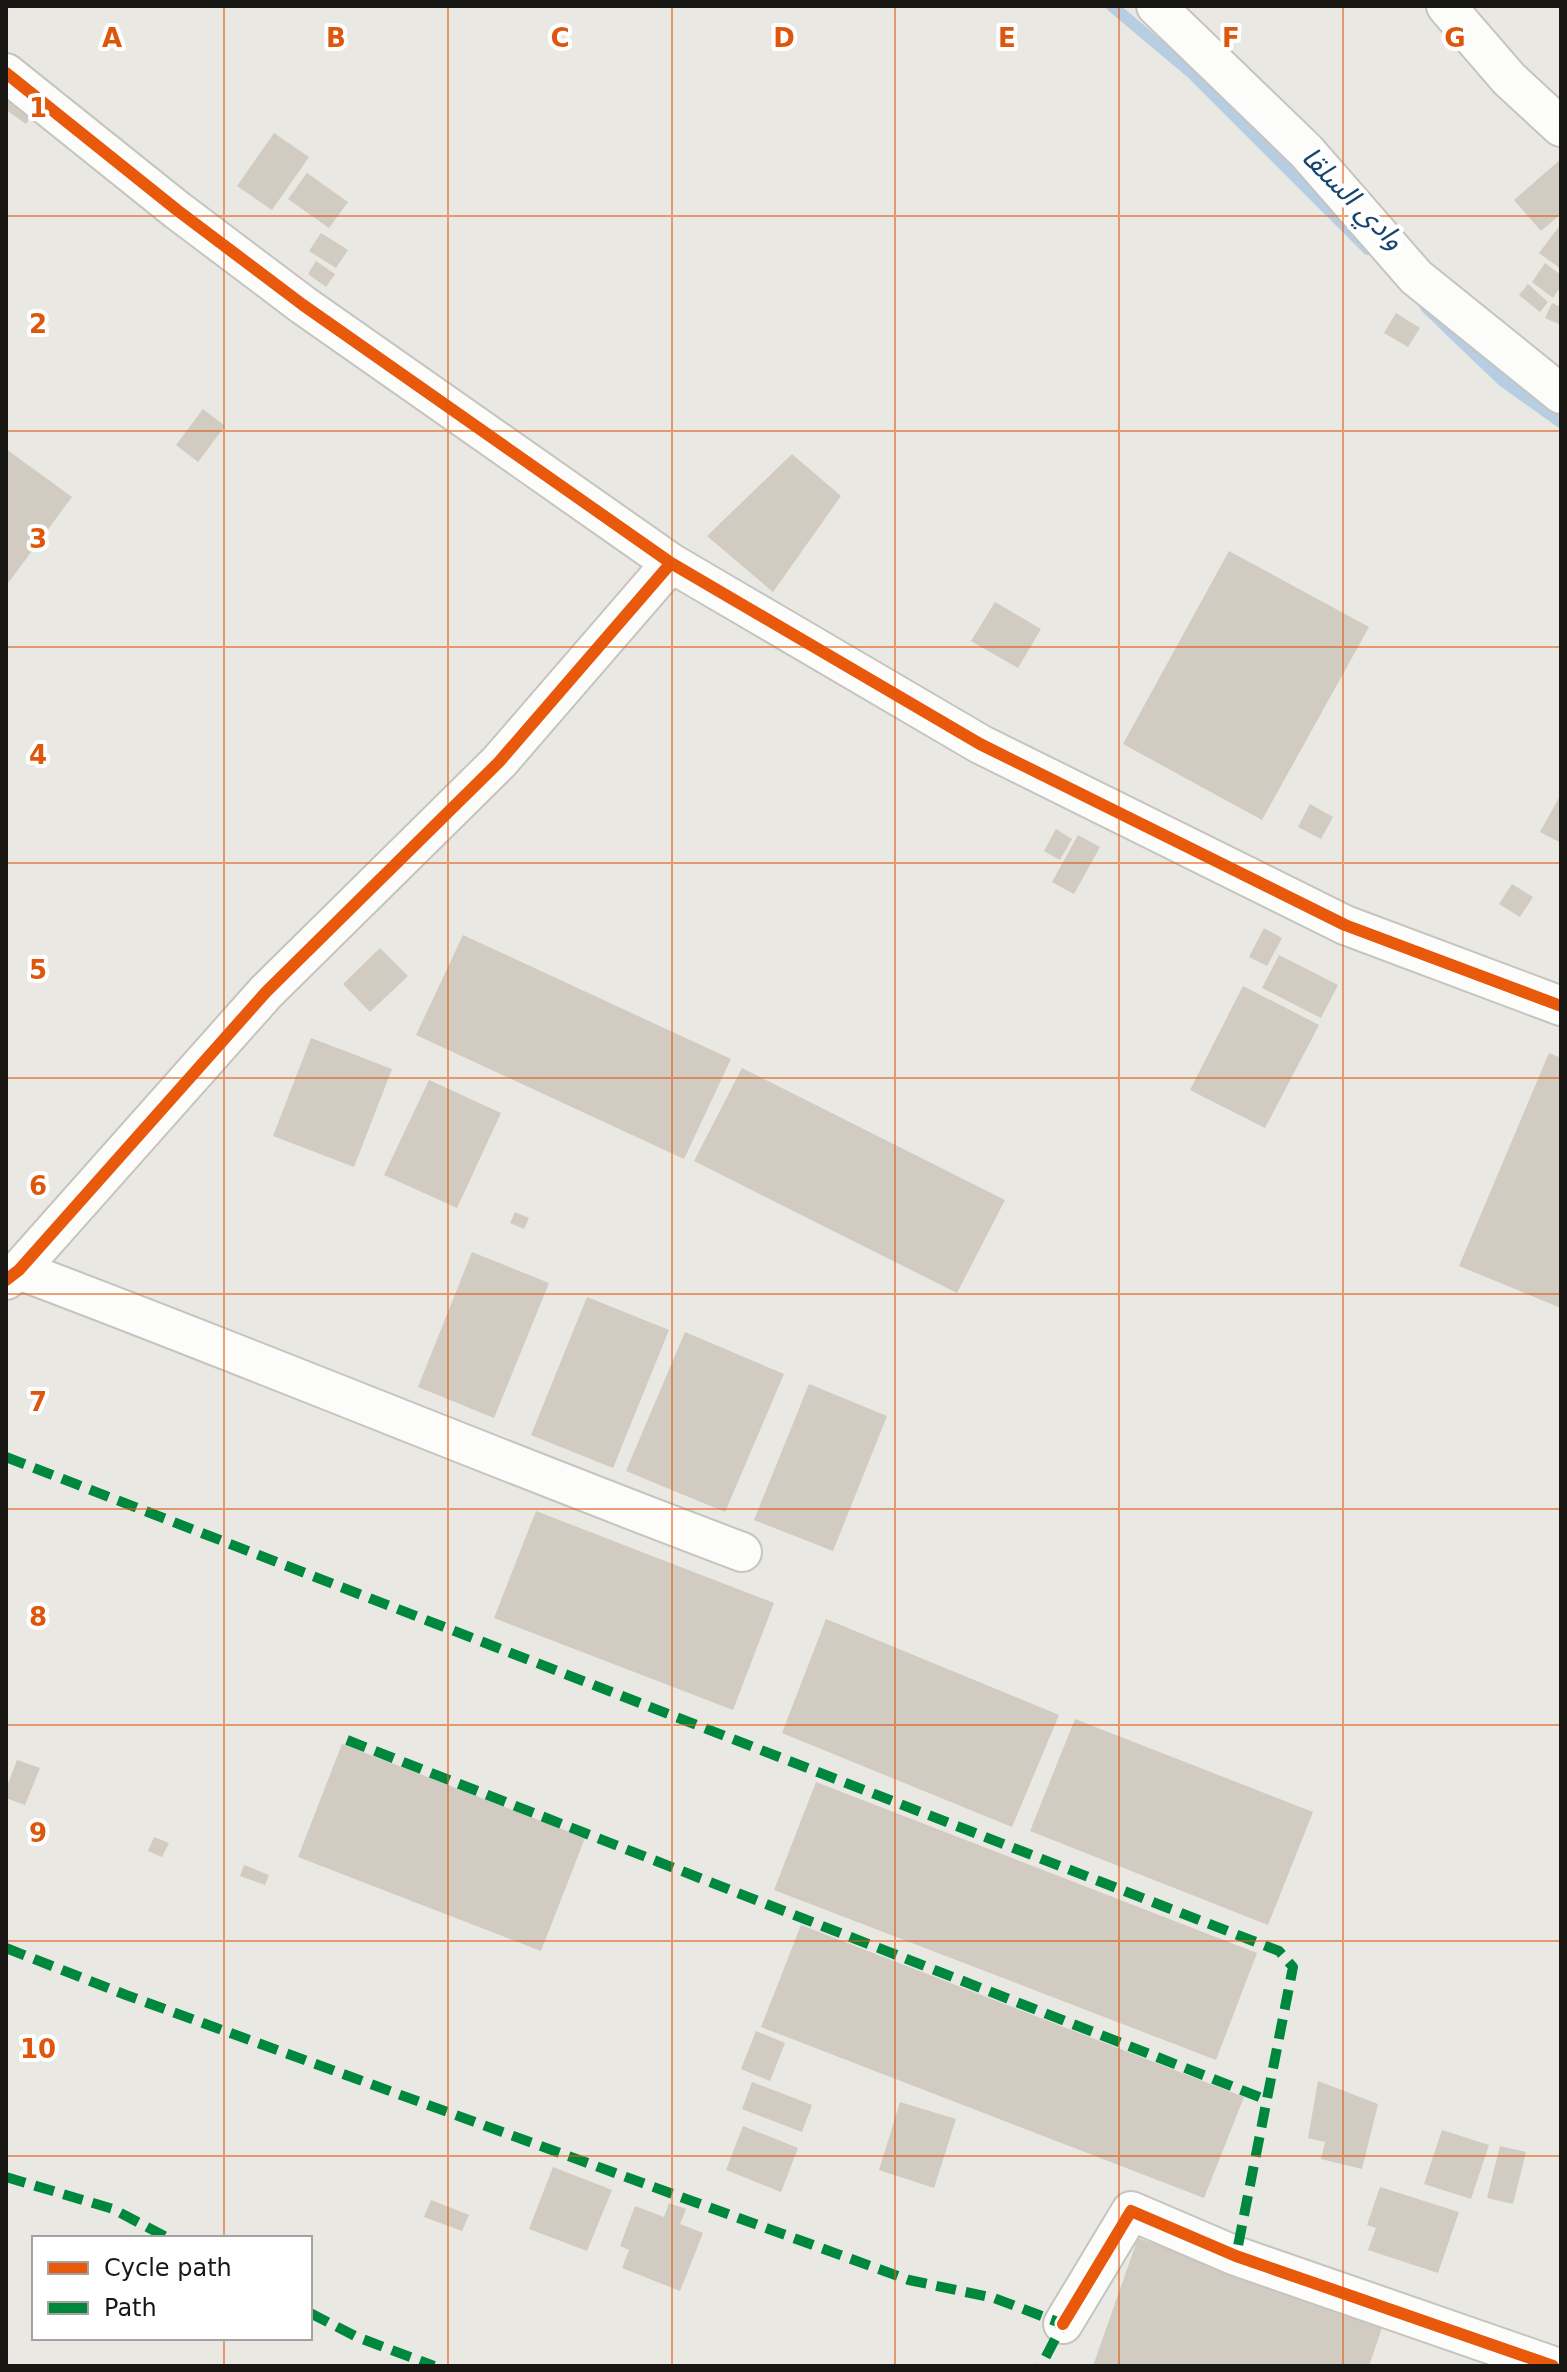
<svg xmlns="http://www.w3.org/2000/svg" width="1567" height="2372" viewBox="0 0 1567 2372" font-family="'DejaVu Sans','Noto Sans Arabic',sans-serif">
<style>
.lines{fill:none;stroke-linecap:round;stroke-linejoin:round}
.stream{stroke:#b7cde1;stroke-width:12}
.building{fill:#d1cbc2}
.minor-casing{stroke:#c5c4bf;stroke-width:42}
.minor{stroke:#fcfcfb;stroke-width:38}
.quiet{stroke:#00873e;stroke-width:10;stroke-dasharray:20 10;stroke-linecap:butt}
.cycleway-casing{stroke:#fff;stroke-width:17}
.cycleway{stroke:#e8590c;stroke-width:12}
.grid{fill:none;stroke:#de560c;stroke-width:2;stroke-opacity:0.55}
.labels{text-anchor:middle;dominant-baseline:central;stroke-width:8;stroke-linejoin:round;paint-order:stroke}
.water-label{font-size:28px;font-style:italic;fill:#16466f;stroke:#fff}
.grid-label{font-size:26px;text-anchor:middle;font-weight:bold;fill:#de560c;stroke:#fff;stroke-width:8;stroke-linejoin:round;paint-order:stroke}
</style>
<rect width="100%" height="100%" fill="#e9e8e2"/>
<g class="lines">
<path class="stream" d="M1112,6l81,68 175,175
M1426,307l76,73 59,42"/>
</g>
<path class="building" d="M14,90l24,16 -12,18 -20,-14v-8z
M274,133l35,24 -37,53 -35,-24z
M1561,159v55l-20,17 -27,-31z
M307,173l41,29 -19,26 -41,-29z
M1561,224v45l-22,-16z
M321,233l27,17 -12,18 -27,-17z
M316,261l19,13 -9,13 -18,-13z
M1545,263l16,12v11l-8,12 -21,-16z
M1528,284l20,18 -8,10 -21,-17z
M1552,303l9,4v18l-16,-7z
M1396,313l24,15 -12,19 -24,-14z
M203,409l22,17 -27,36 -22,-17z
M6,449l66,48 -66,89z
M792,454l49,42 -68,96 -66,-56z
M1229,551l140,76 -107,193 -139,-76z
M995,602l46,27 -23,39 -47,-27z
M1561,794v49l-21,-11z
M1310,804l23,13 -12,22 -23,-12z
M1056,829l16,10 -12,21 -16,-9z
M1078,835l22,12 -26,47 -22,-12z
M1512,884l21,13 -13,20 -21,-13z
M1264,928l18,10 -15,28 -18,-9z
M463,935l268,124 -47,100 -268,-124z
M380,948l28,28 -38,36 -27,-28z
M1279,955l59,30 -17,33 -59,-30z
M1243,986l76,39 -54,103 -75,-38z
M311,1038l81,31 -38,98 -81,-31z
M1549,1053l12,5v250l-102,-42z
M742,1068l263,132 -48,93 -263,-132z
M429,1080l72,33 -44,95 -73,-33z
M515,1212l14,6 -5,11 -14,-6z
M472,1252l77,31 -55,135 -76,-31z
M587,1297l82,33 -56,138 -82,-33z
M685,1332l99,42 -59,138 -99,-41z
M809,1384l78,32 -54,135 -79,-31z
M536,1511l238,92 -41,107 -239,-92z
M826,1619l233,96 -47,112 -230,-94z
M1075,1719l238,93 -45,113 -238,-94z
M342,1744l243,94 -44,113 -243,-94z
M17,1760l23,8 -15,37 -19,-7v-9z
M816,1782l441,171 -41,107 -442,-170z
M154,1837l15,6 -7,14 -14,-6z
M244,1865l25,10 -4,10 -25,-9z
M801,1925l443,172 -40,101 -443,-171z
M756,2031l29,12 -15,38 -29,-12z
M1318,2081l60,23 -16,65 -41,-10 4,-17 -17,-4z
M752,2082l60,23 -10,27 -60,-23z
M900,2102l56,17 -22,69 -55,-18z
M743,2126l55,22 -17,44 -55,-22z
M1442,2130l47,15 -18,54 -47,-15z
M1500,2146l26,6 -13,52 -26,-6z
M553,2167l59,23 -25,61 -58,-22z
M1380,2187l79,25 -21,61 -70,-23 8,-22 -9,-3z
M431,2200l38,15 -7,16 -38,-14z
M669,2203l17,6 -6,15 23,9 -23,58 -58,-23 7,-18 -9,-4 15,-40 29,11z
M1138,2238l246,84 -15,44h-276z"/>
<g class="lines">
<defs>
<path id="minor" d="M1156,6l150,145 110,126 145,117
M1446,6l63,73 52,48
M6,73l171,137 126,95 368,258 309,181 365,181 216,81
M19,1270c242,91 481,191 723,282
M6,1280l13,-10 247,-278 233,-230 172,-199
M1063,2324l68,-113 105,45 317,110"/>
</defs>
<use href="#minor" class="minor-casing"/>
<use href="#minor" class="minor"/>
<path class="quiet" d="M6,1457l1273,494 14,16 -57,289
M347,1740l920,360
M6,1948l120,47 783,285 85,18 69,26 -22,42
M6,2177l107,32 55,29
M310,2313l47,24 77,29"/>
<defs>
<path id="cycleway" d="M6,73l171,137 126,95 368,258 309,181 365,181 216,81
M6,1280l13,-10 247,-278 233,-230 172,-199
M1063,2324l68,-113 105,45 317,110"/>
</defs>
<use href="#cycleway" class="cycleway-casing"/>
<use href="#cycleway" class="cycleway"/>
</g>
<path class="grid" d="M224,6v2232M448,6v2360M672,6v2360M895,6v2360M1119,6v2360M1343,6v2360M6,216h1555M6,431h1555M6,647h1555M6,863h1555M6,1078h1555M6,1294h1555M6,1509h1555M6,1725h1555M6,1941h1555M6,2156h1555M224,2338v28"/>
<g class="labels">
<g class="water-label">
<text transform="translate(1353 198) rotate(45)">وادي السلقا</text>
</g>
</g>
<g class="grid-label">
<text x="112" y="47">A</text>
<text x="336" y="47">B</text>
<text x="560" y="47">C</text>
<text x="784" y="47">D</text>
<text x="1007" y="47">E</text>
<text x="1231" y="47">F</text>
<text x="1455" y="47">G</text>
<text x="38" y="117">1</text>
<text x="38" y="333">2</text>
<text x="38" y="548">3</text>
<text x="38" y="764">4</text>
<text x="38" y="979">5</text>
<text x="38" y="1195">6</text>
<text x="38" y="1411">7</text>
<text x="38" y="1626">8</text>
<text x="38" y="1842">9</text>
<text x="38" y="2058">10</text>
</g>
<rect width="1567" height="2372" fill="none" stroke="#181713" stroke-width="16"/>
<rect x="32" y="2236" width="280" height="104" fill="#ffffff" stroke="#a3a2a1" stroke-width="2"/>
<rect x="48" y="2262" width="40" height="12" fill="#e8590c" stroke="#a3a2a1" stroke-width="2"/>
<text x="104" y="2276" font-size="24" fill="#181713">Cycle path</text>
<rect x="48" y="2302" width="40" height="12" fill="#00873e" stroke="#a3a2a1" stroke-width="2"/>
<text x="104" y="2316" font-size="24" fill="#181713">Path</text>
</svg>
